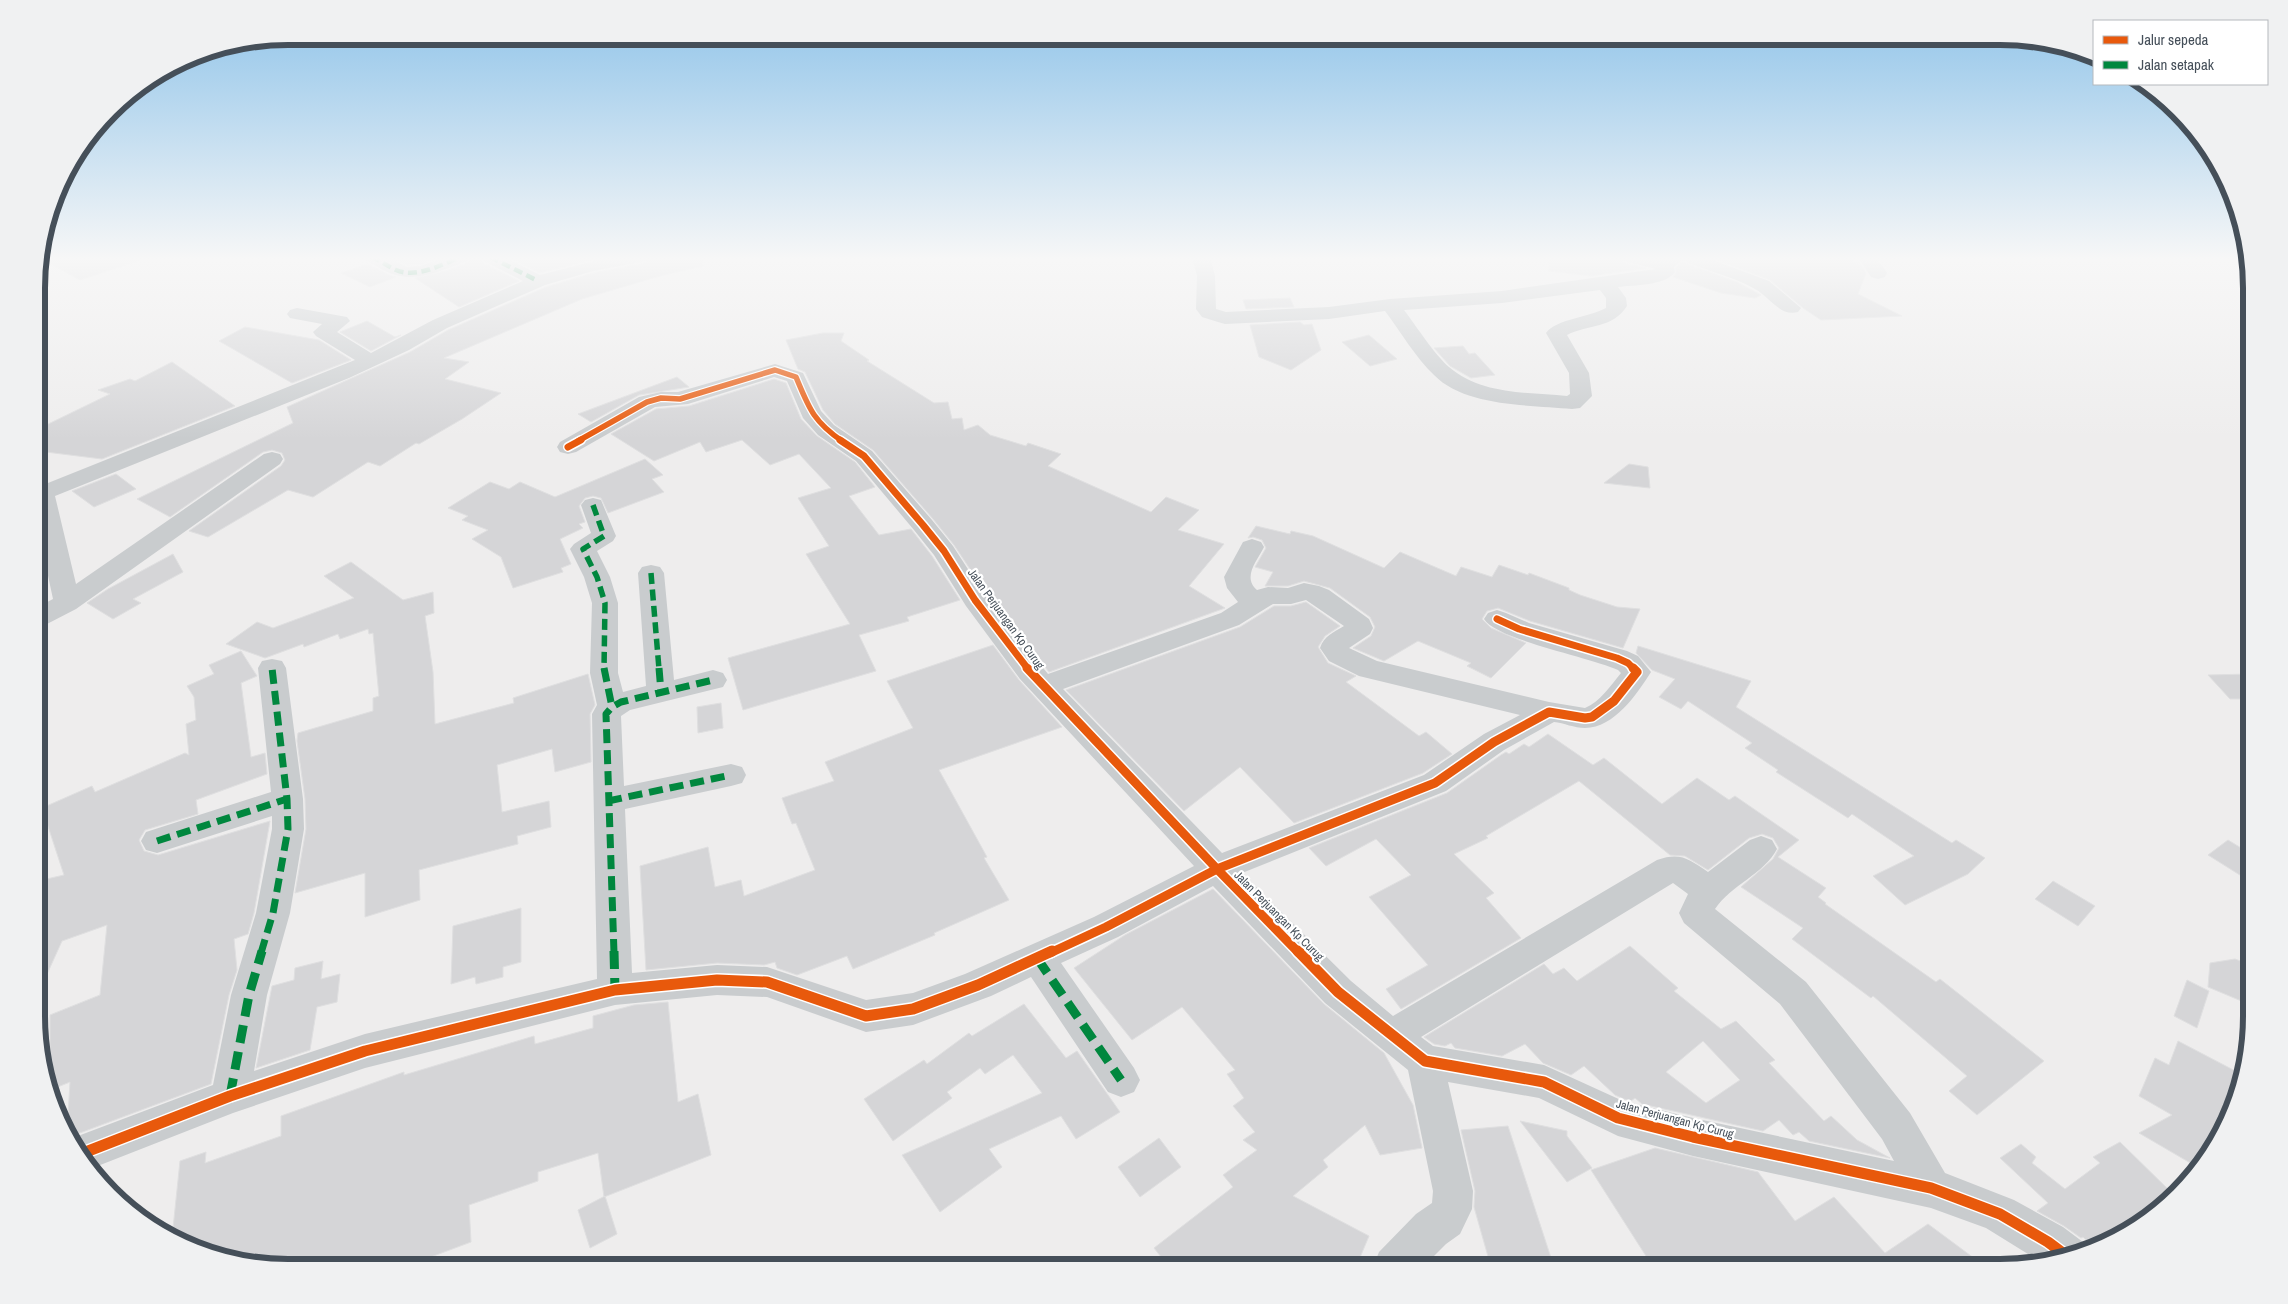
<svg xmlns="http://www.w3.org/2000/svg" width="2288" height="1304" viewBox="0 0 2288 1304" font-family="'Archivo Narrow',sans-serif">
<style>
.building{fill:#d5d5d7;stroke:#dfdfe0;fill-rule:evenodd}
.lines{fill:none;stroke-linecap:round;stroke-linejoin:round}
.minor{fill:#c9ccce;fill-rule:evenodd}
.quiet-far3{stroke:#00873e;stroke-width:4.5;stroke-dasharray:9 4.5;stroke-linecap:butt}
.quiet-far2{stroke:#00873e;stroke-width:5.5;stroke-dasharray:11 5.5;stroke-linecap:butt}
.quiet-far1{stroke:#00873e;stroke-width:7;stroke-dasharray:14 7;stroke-linecap:butt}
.quiet{stroke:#00873e;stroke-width:9;stroke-dasharray:18 9;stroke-linecap:butt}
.cycleway-far3-casing{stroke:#fff;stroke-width:8}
.cycleway-far2-casing{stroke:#fff;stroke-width:10}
.cycleway-far1-casing{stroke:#fff;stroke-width:12}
.cycleway-casing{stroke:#fff;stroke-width:14}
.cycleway-far3{stroke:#e8590c;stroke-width:5.5}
.cycleway-far2{stroke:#e8590c;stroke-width:7}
.cycleway-far1{stroke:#e8590c;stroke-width:9}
.cycleway{stroke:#e8590c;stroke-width:11}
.labels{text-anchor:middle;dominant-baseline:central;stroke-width:4.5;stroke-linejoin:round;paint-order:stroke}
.street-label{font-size:12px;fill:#454f59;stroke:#fff}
.rim{fill:none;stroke:#454f59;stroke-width:6}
</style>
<rect width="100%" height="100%" fill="#eeeded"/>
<path class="building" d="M38,257h99l1,4 -58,19z
M391,257h49l-19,7 -14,1z
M472,257h7l4,6 36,18 -60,26 -44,-29 30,-7 23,-8z
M508,257h95l-63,16z
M650,257h52l1,9 -43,10 -78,23 -138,59 25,4 -24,17 56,14 -39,26 -43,25 -3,-1 -36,23 -12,-4 -55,35 -25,-7 -80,47 -19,-6 92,-65 4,-6 -3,-7 -10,-3 -9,2 -93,65 -33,-18 156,-76 -6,-16 123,-55 38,-22 98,-43 47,-14 52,-10z
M1550,257h69l5,6 22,5 -55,8 -42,-5z
M1710,257h133l18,8 5,8 -8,21 44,22 -81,4 -18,-12 -33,-28z
M1682,262l55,20 24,13 -6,3 -34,-5 -48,-16 3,-4v-5z
M368,264l21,11 7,2 -26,10 -29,-14z
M1290,298l4,9 -48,2 -3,-9z
M367,321l28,16 6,-2 -30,16 -31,-19z
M1300,322l4,3 8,-1 9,26 -30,20 -32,-13 -9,-32z
M245,327l74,13 32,20 -59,23 -73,-42z
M823,333h21l-3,8 28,19 -2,1 67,42 14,-1 4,17 10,-1 2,12 14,-5 12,10 36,11 2,-3 33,11 -13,12 103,46 15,-15 33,13 -21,20 46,14 -35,42 36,22 -176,64 -63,-79 -32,-48 -21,-26 -60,-69 -38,-26 -12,-14 -18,-38 -7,-3 -12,-29z
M1369,335l28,24 -27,7 -28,-24z
M1463,346l6,8 6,-1 20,22 -24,3 -21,-12 -16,-18z
M172,362l63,44 -133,53 -64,-8v-22l72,-35 -12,-4 32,-11 5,2z
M677,377l12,10 -50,8 -48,27 -13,-8z
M774,379l12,4 15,36 16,17 38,26 20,25 -26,9 30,39 32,-6 21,27 28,44 -53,17 2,4 -50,14 17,36 -133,39 -15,-52 122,-34 -44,-70 23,-8 -31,-48 33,-10 -32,-34 -29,11 -28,-25 -36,12 -6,-10 -46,19 -43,-27 45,-25 33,-3z
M645,459l18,16 -11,4 12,13 -56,21 -7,-15 -8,-2 -8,2 -6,8 6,16 -6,2 4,4 -23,11 11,25 -10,4 2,4 -50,16 -12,-31 -29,-18 16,-9 -26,-10 6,-4 -20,-8 42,-26 19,7 11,-7 35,15z
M1629,464l19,3 2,21 -46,-5z
M116,474l20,15 -42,18 -22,-16z
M1256,526l34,8 1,-3 22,5 71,32 16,-16 56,24 5,-9 31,10 7,-12 29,10 1,-2 40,15v2l11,5 37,12 23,2 -17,39 -93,-27 -32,-13 -11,3 -5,8 9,9 35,15 -35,35 -24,-12 4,-3 -53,-22 -34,20 -31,-13 18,-12 4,-9 -5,-10 -40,-29 -26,-7 -16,5h-23l8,-14 -18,-5 11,-19 -4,-8 -9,-3 -5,1z
M173,554l10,18 -50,27 8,4 -28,16 -26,-16 21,-14z
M351,562l52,38 30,-8 1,21 -9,3 8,56 2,52 79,-21 -1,-5 75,-24 7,31 -5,9 1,48 -36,10 -3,-23 -55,16 5,47 47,-11 2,26 -34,9 1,8 -99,26 1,30 -55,17v-44l-70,20 11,-64 -1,-30 -8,-58 1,-8 75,-22v-13l6,-2 -6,-63 -4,1 -1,-5 -28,10 -2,-5 -34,13 -1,-3 -38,14 -39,-14 31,-22 16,6 81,-30 -30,-22z
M1306,602l34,24 -15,10 -7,11 10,16 28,13 -10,6 73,54 7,-4 26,22 -29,19 -129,50 -54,-56 -56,44 -118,-121 174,-63 34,-21h17z
M993,645l26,35 43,47 -123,43 48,87 -3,1 25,42 -75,33 1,2 -82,34 -6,-13 -50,19 -20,-7 -2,-6 -11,3 -47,-2 -71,7 -6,-104 68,-19 7,40 26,-7 3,16 71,-26 -19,-47 -4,1 -10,-26 52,-17 -9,-19 88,-34 -26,-47z
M1638,646l113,35 -15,26 216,136 4,-3 29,18 -17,16 -63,31 -32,-29 41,-20 -62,-42 -4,4 -72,-46 2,-2 -33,-22 7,-5 -64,-42 -7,8 -22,-12 16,-18 -23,-9 -16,-17z
M241,651l16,25 -16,7 10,74 14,-4 2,21 -71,26 2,14 -53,16 -6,10 5,11 14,4 112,-34 -16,92 -6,21 -14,5 3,31 -8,25 -18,89 -142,53 -2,-4 3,-51 -20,8v-75l50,-20 7,-70 -45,16 -24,53v-113l26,-6 -22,-67 50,-22 3,6 90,-39 4,2 -3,-31 10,-4 -2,-23 -7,-11 27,-12 -5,-9z
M2251,674v25h-21l-22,-24z
M721,703l2,25 -25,5 -1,-26z
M1548,734l45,31 11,-7 58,46 35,-26 32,22 6,-4 64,44 -21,17 48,31 -8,9 8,6 -1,1 111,78 4,-3 104,82 -67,54 -28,-24 18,-15 -94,-80 -2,2 -79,-59 11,-11 -62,-41 32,-28 6,-11 -6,-10 -11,-4 -13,4 -41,32 -23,-14 -15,-1 -91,-74 -93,55 2,2 -34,16 40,39 -8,5 35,40 -120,71 -15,-20 42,-24 -59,-68 42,-22 -35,-36 -50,27 -17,-18 138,-55 54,-38 5,-3 3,2 15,-10 5,3z
M2228,840l23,14v28l-43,-27z
M2053,881l42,25 -17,20 -43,-27z
M1213,889l111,115 60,49 29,52 9,43 -42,7 -15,-30 -42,35 5,7 -35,29 76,40 -13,31h-187l-15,-19 79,-61 -10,-12 34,-25 -14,-10 12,-8 -22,-26 11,-8 -17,-24 8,-4 -53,-63 -50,33 -58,-72 51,-33z
M521,908v54l-18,5v10l-27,7 -1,-7 -24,7 2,-58z
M1630,946l48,42 -4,3 47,38 15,-8 39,39 -6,3 55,58 7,-5 26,24 33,18 -81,-17 -10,-9 -6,3 -14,-15 -16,11 -121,-27 -7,-6 -4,3 -7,-2 -9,-4 -31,-29 -13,9 -28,-12 -18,-19 -23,12 -47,-8 -4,-5 -6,3 -11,-2 -10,-7 120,-73 9,10 11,-6 13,13zM1703,1041l37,39 -34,23 -40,-31z
M2235,959l16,6v40l-43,-18 2,-24z
M323,961l-2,18 19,-5 -3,28 -20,5 -7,43 -54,18 16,-82 22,-6 1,-12z
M2187,980l22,11 -12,37 -23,-12z
M668,1002l10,100 20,-8 13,61 -107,42 -6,-44 -60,19v9l-69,24 2,37 -59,22 1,4h-125l-65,-9 -51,-21 8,-77 26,-9 -1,11 76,-27v-20l123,-44v3l130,-39 1,8 58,-16v-12l41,-11z
M1024,1004l42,54 11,-7 43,61 -44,27 -15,-23 -72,33 13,18 -62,45 -38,-57 140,-62 -29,-38 -28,19 -5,-6 -33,24 5,6 -59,43 -29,-42 60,-39 3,4 42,-31 3,3z
M2178,1041l65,34 -3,14 -22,52 -19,27 -60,-35 33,-18 -33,-19 16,-38 14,7z
M1520,1121l47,10v5l25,32 -25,14z
M1508,1126l46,141h-63l-17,-60 1,-16 -14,-61z
M1159,1138l22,29 -41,30 -22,-30z
M2120,1142l54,53 -34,31 -46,22 -11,-11 -2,1 -17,-12 -27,-15 11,-8 -48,-45 21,-14 15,13 -4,6 33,26 35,-26 -7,-6z
M1655,1148l103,24 37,49 39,-24 51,56 43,-29 58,43h-333l-62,-97z
M605,1196l12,38 -27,14 -12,-38z"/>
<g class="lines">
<path class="minor" d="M362,257h25l20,10 14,-1 24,-9h25l-3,4c-30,11 -58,26 -89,6 -5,-4 -12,-5 -16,-10z
M481,257h23l36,18 70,-18h38l-3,4 -52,10 -48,14 -98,43 -38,22 -60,28 -294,118 21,88 188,-130 8,-2 8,2 3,5 -3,5 -204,145 -29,15 -9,3v-20l15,-8 -15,-70v-42l317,-127 -39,-24 -3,-4 9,-8 -32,-6 -3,-4 3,-4 7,-2 50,9 3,4 -13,11 34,21 62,-33 90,-39 -39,-20z
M1192,257h18l5,19 1,33 10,3 103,-5 61,-8 112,-8 154,-22 -32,-8 -3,-4 40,2 3,-2h41l64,24 32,27 -3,4c-18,5 -28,-15 -43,-23 -22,-13 -50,-18 -73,-29l-8,7 1,5c-10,14 -41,13 -57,15l8,11 1,8c-15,23 -38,18 -60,29l22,38 3,23 -12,12 -8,1c-41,-4 -107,-2 -138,-34 -18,-17 -34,-44 -49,-64l-56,8 -104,5 -7,-2 -16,-5 -6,-8 1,-33zM1600,290l6,8v10c-16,9 -50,11 -60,25l23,40 1,21 -3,2c-39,-4 -86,-1 -118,-29 -15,-13 -32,-40 -45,-57l98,-7z
M1858,257h18l11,16 -2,4 -7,2 -7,-2z
M775,364l28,9 18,38 13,14 38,26 60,69 21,26 31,48 64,80 173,-61 17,-11 -11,-14 -3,-11 19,-35 9,-3 9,3 3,5c-7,14 -22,30 -7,43l11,-3 20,1 16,-5 15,3 10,4 40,29 4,9 -3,6 -21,14 28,13 172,41 36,6c15,-6 26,-23 36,-35l-3,-3c-28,-13 -121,-30 -134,-51l4,-6 9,-3 9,3 23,10 98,28 11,5 13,16c-14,22 -37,56 -66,56 -11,0 -21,-5 -31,-6l-50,28 -58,41 -204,82 109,108 42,35 264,-156c24,-8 31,-1 51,12l42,-32 11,-4 11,4 5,9c-13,25 -46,36 -62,60l91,73 104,131 35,60 69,27 49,27 20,15 4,10 -46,10 -55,-34 -55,-20 -238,-52 -75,-20 -79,-38 -91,-16 25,109 -1,18 -12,25 -14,10 -23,23h-50l6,-15 37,-38 16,-11 1,-12 -25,-121 -83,-67 -112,-117 -95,51 -57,26 73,105 6,12 -6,12 -13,5 -13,-5 -77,-115 -40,19 -78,29 -47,7 -99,-35 -50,-2 -102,10 -250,63 -132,45 -143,56 -12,-13 -8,-17 143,-54 18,-90 25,-82 16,-84v-13l-115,37 -11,-3 -5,-9 5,-9 125,-40 -13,-124 4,-7 10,-2 10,2 4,7 17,131 1,30 -14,84 -23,82 -13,76 111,-37 232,-55 -5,-265 5,-9 -7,-32 2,-70 -8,-26 -14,-28 4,-5 17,-11 -10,-28 4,-5 8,-2 8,2 15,36 -3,5 -16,10 13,26 8,26v70l5,19 23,-6 -8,-113 4,-6 9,-2 9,2 4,6 10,107 39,-10 10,3 4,7 -4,7 -93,23 -9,6 3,70 107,-22 11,3 4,8 -4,8 -11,3 -106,23 7,164 85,-8 50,2 99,33 47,-7 52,-19 129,-57 100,-51 -174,-187 -54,-73 -32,-51 -20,-25 -58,-69 -38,-26 -15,-17 -16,-37 -13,-4 -86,27 -33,3 -79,45 -8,2 -8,-2 -3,-5 3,-5 79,-45 22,-5h17zM1306,600l38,26c-10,6 -20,10 -24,22l9,13 30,15 161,39 -36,19 -60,41 -202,78 -159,-164 176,-64 34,-21h18zM1673,883l15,11 -9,19 5,10 96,81 102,135 12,22 -201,-43 -70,-17 -79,-36 -111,-19 -12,-9z"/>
<path class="quiet-far3" d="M371,257c9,3 16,9 25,13 21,9 46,-6 65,-13
M490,257l48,24"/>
<path class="quiet-far2" d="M593,505l11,31 -21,13 14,28 8,26 -1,66
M651,573l8,96"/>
<path class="quiet-far1" d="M604,668l8,39
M659,668l2,24
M608,801l123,-26
M157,841l130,-42
M261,953l12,-40 15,-84 -1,-30 -15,-131
M614,953l-8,-239 6,-7 9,-5 92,-22"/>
<path class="quiet" d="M614,951l1,39
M1037,958l84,122
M230,1096l19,-101 13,-44"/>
<defs>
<path id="cycleway-far3" d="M578,441l69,-39 14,-4 19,1 95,-29 21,7c13,31 17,44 46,64"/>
<path id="cycleway-far2" d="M840,440l24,16 59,69 21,26 31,49 53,69
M568,447l13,-7
M1497,619l22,10 98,29 11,5 6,6"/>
<path id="cycleway-far1" d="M1027,668l190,201 82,84
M1050,953l56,-26 111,-58 218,-86 59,-41 55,-30 36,6 7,-1 22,-16 23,-29 -4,-4"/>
<path id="cycleway" d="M1298,951l40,41 87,69 119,21 74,36 75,19 238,51 69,26 48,28 20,15
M78,1155l152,-59 135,-45 250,-61 102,-10 50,2 99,34 47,-7 65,-24 74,-34"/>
</defs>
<use href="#cycleway-far3" class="cycleway-far3-casing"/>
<use href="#cycleway-far2" class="cycleway-far2-casing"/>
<use href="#cycleway-far1" class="cycleway-far1-casing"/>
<use href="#cycleway" class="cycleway-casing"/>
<use href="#cycleway-far3" class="cycleway-far3"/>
<use href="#cycleway-far2" class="cycleway-far2"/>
<use href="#cycleway-far1" class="cycleway-far1"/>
<use href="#cycleway" class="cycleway"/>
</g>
<linearGradient id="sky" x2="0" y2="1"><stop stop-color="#8ec3e9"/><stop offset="0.59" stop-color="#f7f7f7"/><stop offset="1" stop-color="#f7f7f7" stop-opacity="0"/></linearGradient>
<rect width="2288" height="439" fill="url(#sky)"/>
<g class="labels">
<g class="street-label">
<text transform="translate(1006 619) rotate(54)">Jalan Perjuangan Kp Curug</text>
<text transform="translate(1279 916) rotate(45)">Jalan Perjuangan Kp Curug</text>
<text transform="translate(1675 1119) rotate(15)">Jalan Perjuangan Kp Curug</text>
</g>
</g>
<path d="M0 0H2288V1304H0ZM288 45H2000A243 243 0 0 1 2243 288V1016A243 243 0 0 1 2000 1259H288A243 243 0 0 1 45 1016V288A243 243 0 0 1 288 45Z" fill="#f0f1f2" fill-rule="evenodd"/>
<path class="rim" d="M288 45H2000A243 243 0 0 1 2243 288V1016A243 243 0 0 1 2000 1259H288A243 243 0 0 1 45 1016V288A243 243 0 0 1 288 45Z"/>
<rect x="2093" y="20" width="175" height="65" fill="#ffffff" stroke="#b5b9bd"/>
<rect x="2103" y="36" width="25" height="8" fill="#e8590c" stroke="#b5b9bd"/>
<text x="2138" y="45" font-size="15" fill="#454f59">Jalur sepeda</text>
<rect x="2103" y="61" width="25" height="8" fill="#00873e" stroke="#b5b9bd"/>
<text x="2138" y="70" font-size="15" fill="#454f59">Jalan setapak</text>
</svg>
